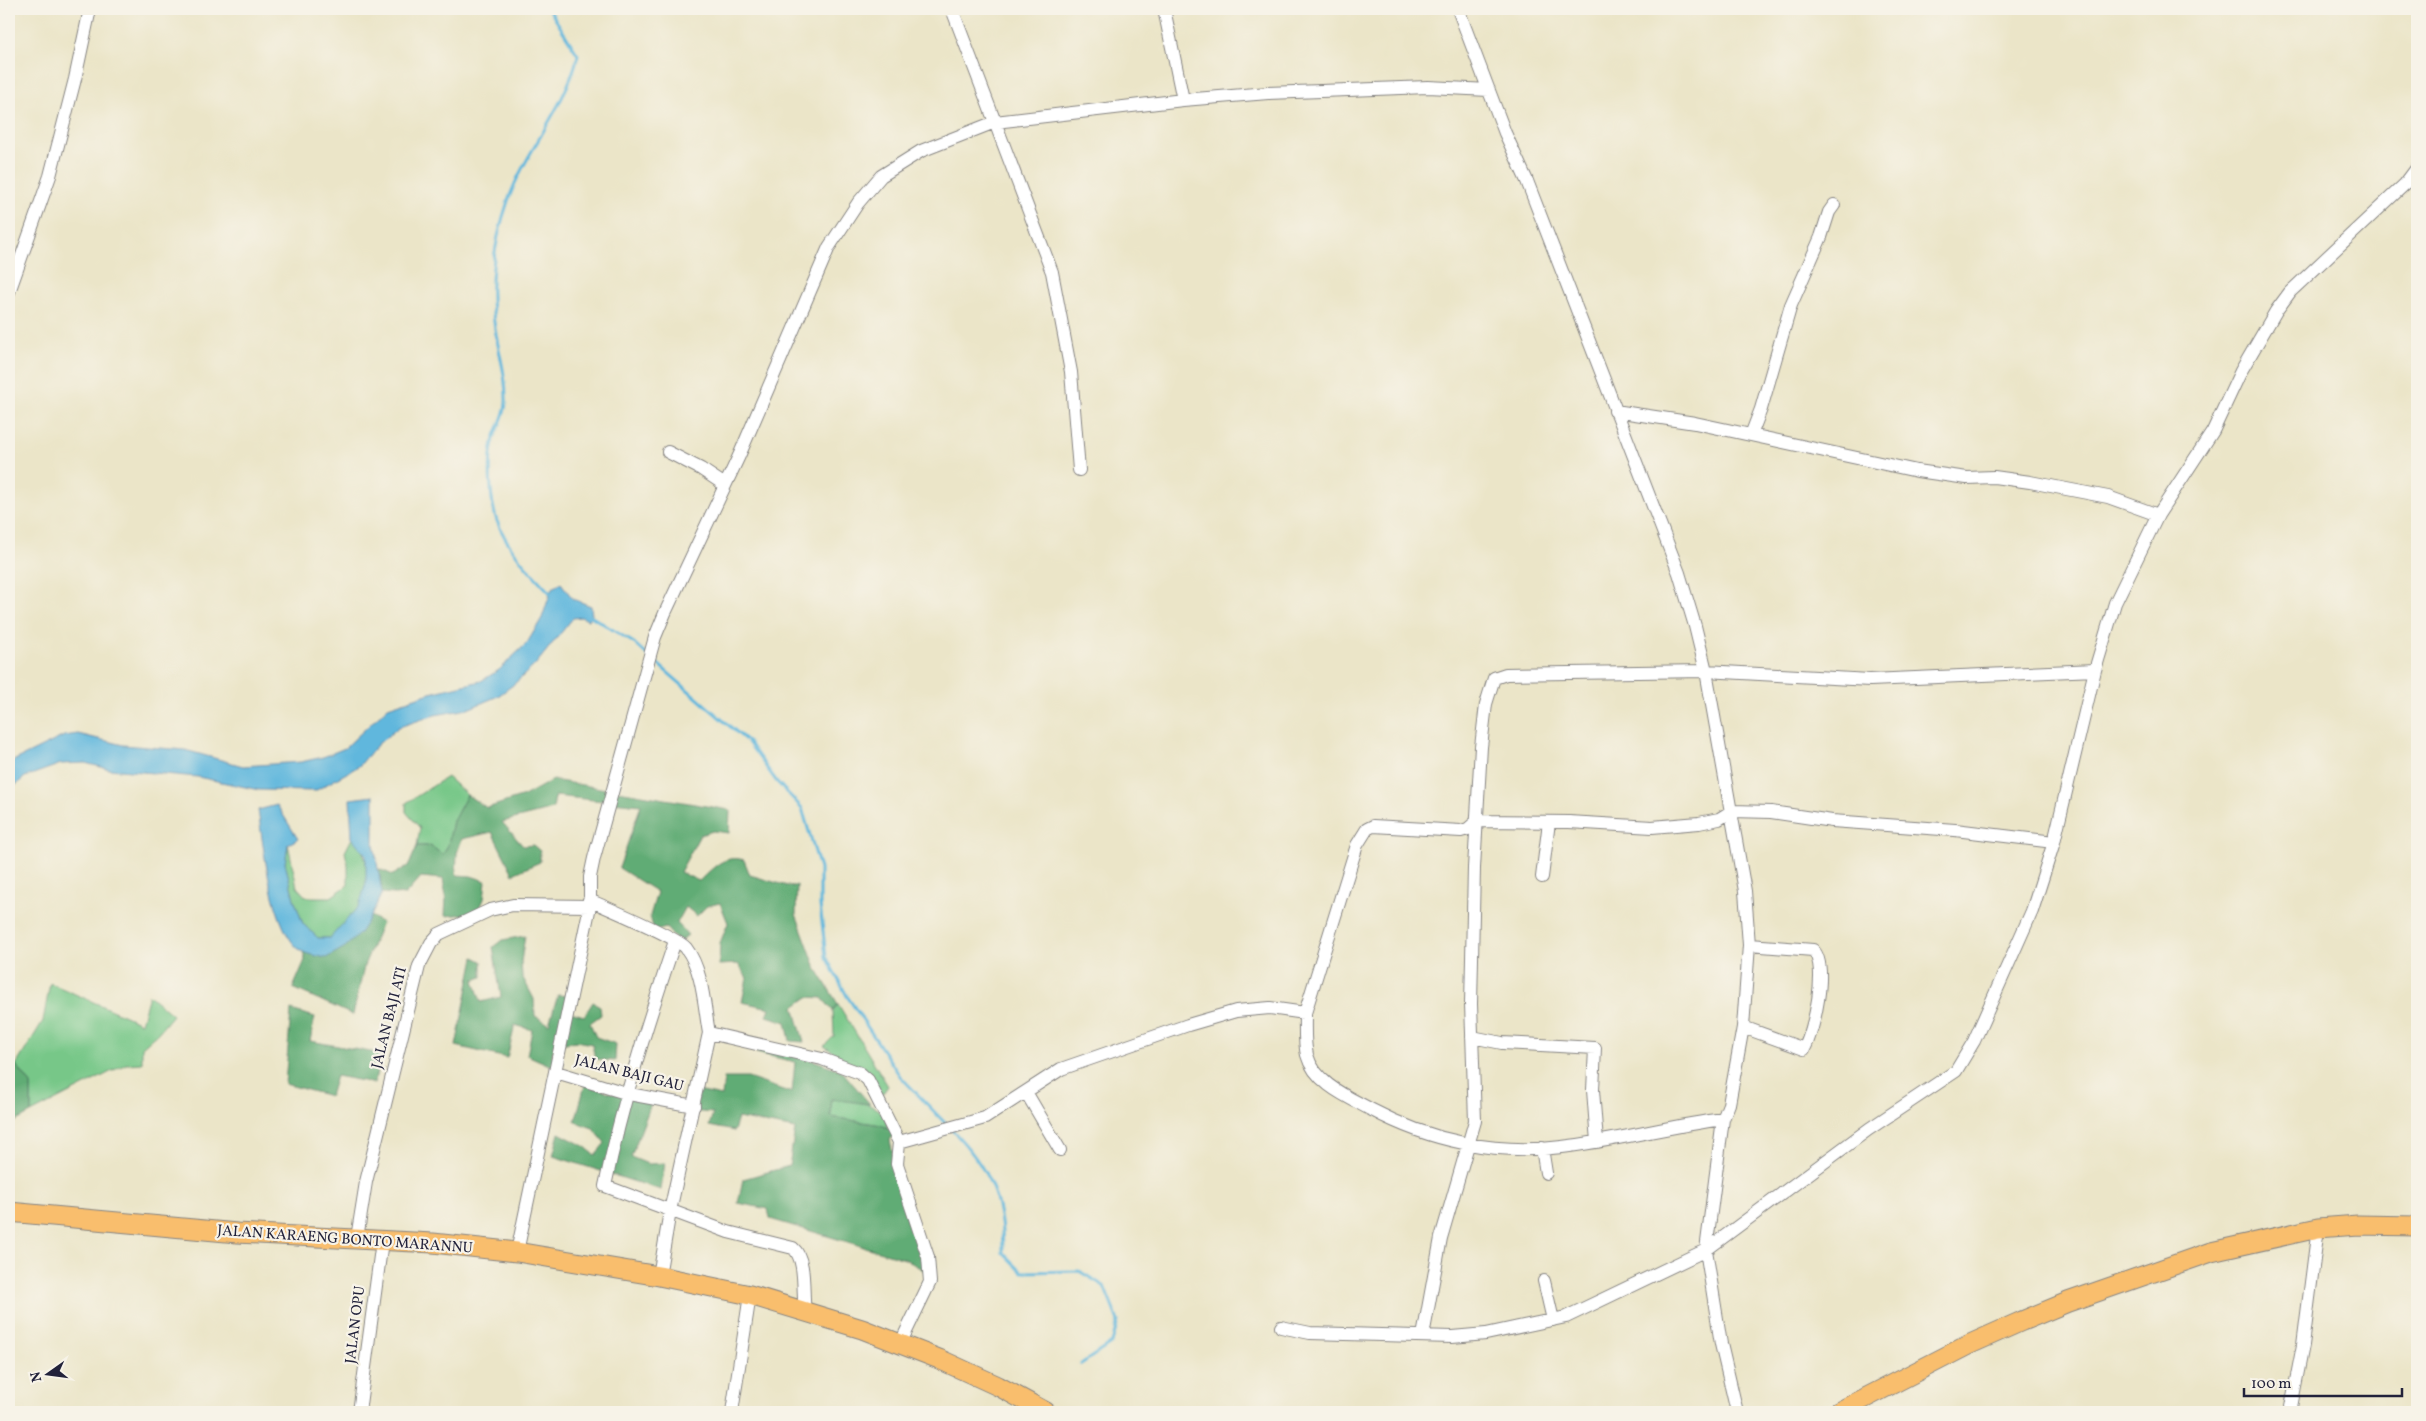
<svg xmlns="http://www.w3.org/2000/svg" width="2426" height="1421" viewBox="0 0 2426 1421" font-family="Vollkorn,serif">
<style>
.green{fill:#77c788;stroke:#4c7462}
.forest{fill:#61ac74;stroke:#426758}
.water{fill:#60b7dd;stroke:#416c8c}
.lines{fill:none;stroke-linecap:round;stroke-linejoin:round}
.stream{stroke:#60b7dd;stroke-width:3}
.minor-casing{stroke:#868482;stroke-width:14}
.primary-casing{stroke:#868482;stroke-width:21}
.minor{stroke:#fff;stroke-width:12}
.primary{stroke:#f9be6d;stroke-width:19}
.labels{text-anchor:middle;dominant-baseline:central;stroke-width:4.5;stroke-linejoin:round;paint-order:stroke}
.street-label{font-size:15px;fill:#22223b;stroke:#f7f3e8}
</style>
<rect width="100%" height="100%" fill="#f7f3e8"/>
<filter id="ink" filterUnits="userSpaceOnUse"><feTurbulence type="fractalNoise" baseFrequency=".02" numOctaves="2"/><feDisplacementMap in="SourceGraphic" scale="10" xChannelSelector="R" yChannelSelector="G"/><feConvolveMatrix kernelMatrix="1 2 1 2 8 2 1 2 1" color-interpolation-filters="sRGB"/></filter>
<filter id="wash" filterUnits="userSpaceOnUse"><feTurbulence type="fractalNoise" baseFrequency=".0096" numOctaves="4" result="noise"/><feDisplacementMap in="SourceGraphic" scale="20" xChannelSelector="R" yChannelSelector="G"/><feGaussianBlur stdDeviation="1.12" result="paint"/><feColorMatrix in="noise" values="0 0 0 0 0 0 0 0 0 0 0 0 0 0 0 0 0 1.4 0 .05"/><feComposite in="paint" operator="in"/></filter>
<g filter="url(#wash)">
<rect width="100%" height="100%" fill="#ebe5c8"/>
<path class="green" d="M447,777l20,18 -14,26 -5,24 -5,10 -12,-9h-14l3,-18 -14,-16v-9z
M352,838c20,16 17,47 7,68 -6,12 -19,23 -29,32h-12l-15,-14 -9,-25 -9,-36 3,-19 9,43 9,10h25l17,-12v-20l-3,-13z
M50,983l91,40 8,-28 24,20 -15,18 -16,14v16l-16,1 -95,49v-29l-15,-19 27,-44z
M838,1004l50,82 -7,10 -26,-30 -31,-20 10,-10 -1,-25z
M831,1099c22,3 53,1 57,29l-7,-3 -50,-8z"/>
<path class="forest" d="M553,780l177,30 -1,23 -16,-2 -13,4 -20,37 19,9c14,-13 25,-27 45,-21l6,15 41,12 6,-2 -1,29 20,54 22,36 -5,7 -11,-13 -14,-1 -14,10 10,35 -14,-1 -4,-19 -19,-6 3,-8 -28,-6 5,-24 -9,-14 -19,1 1,-22 8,-20 -8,-20 -13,3 -10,10 -11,-9 -9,16 11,12 -9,7 -13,-14 -12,3 -4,-15 7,-24 -38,-24 22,-63 -86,-9 -2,13 -51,13 21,24 10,-1 7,6v11l-27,12 -21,-42 -30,7 -5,14 -1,22 15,1 15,5 -2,18 -6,14 -33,3 1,-19 -3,-18 -22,-2 -16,18 -23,-2 -3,-24 14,6 16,-10 8,-19h14l12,9 5,-10 5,-24 14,-26 20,13 37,-12z
M371,916l11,7 -17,40 -12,52 -60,-27 12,-28 -2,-8 23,6c19,-12 33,-23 45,-42z
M525,936l-4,26 1,14 12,23 1,17 14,8 9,-29 11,1 -2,15 17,5 9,-14 7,4 1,9 -11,8 6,14 20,7 -1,17 -20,-2 -3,-15 -16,-3 -21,4 -3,10 5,6 -1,7 -29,-13 5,-25 -17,-5 -8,33 -51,-12 18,-89 8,4v16l-8,3 7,22 20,-5 -8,-50 9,-7z
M291,1010l24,7 -5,24 72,13 -8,29 -38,-7 -6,20 -45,-12z
M760,1042l81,28 29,34 -39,-5v18l50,8 15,7 -6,8 17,81 16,27 7,26 -25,-15 -135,-40 -2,-10 -30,-6 5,-24 46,-13 6,-37 -57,-11 -4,13 -25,-5 4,-13 -25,-2 5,-21 29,6 2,-18h24l44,15 3,-31 -39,-9z
M16,1065l15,19v29l-22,12v-58z
M585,1085l66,19 -20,53 17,7 17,-1 -4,27 -108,-34 6,-23 25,13 11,9 10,-12 -12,-15 -18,-6z"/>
<path class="water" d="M561,583l12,16 18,7 1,10 -4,4 -7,-3 -8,1 -38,47 -22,20 -15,11 -30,13 -33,6 -36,12 -21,17 -19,22 -44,25 -56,-1 -61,-13 -89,-8 -24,-6 -24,1 -36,13 -16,14v-28l55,-27 14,-2 45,11 62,5 58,16 58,-4 22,-5 22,-9 43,-41 42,-14 51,-12 18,-11 28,-27 15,-25 10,-30z
M374,796v48l8,49 -11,23 -11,17 -15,14 -19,11c-7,-2 -17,-3 -23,-6 -31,-17 -40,-109 -45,-142l19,-5 21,34 -10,5 -3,19 9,36 9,25 15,14h12l29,-32 7,-23v-28l-14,-17 -2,-39z"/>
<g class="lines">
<path class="stream" d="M549,9l29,46c-13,54 -52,94 -70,146 -12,35 -19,75 -15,112 2,30 14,58 13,90 -1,13 -10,27 -13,39 -5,21 -3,59 4,79 11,29 34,51 54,73
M589,615l45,28 13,12
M652,659l96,83 29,40 25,26 18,61v36l6,52 21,39 53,80 46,48
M952,1130c37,38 51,70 51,123l19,19 57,-1 25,15 14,35 -6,22 -31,21"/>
</g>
</g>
<g filter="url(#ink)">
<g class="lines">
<defs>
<path id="minor" d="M952,9l100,263 19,100 8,98
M1164,9l19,91
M1458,9l47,124 22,48 152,392 16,53 11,45 39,220 4,54 -6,82 -14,77 -6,15 -17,131 15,94 16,68
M9,292l41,-116 25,-97 15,-70
M1615,411l80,12 222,48 50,7 27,-1 36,5 78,15 50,18 55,-84 28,-60 35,-60 14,-19 115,-108 12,-16
M1751,435l10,-26 30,-104 30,-68 8,-25 5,-7
M668,452l33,17 24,16
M1542,877l7,-55
M589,900c16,7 88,37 97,48 17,22 18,58 23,85l113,26 38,14 8,7 31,62 -2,22 31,93 2,25 -29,60
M675,941c-27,80 -53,162 -70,245l123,46 65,16c14,12 9,45 12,64
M1305,1013c0,13 -1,29 2,42 8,29 41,42 65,55 58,31 124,45 190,37 54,-6 107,-21 161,-28
M1743,1027l61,22c10,-18 25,-84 9,-99l-64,-5
M1472,1037l30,6 93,5 -2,42 4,52
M556,1072l73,22 65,12
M1026,1092l34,58
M899,1142l86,-24 76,-49 127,-44 48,-14 34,-3 35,5 52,-168 10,-16 6,-3 88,5 7,-2 9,-8 92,1 83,5 47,-4 20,-4 13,-8 39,1 61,9 123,9 99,12
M1542,1148l4,25
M357,1238l9,-56 53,-216 12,-23 8,-9 51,-24 23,-5 77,1
M517,1252l73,-346v-29l4,-19 61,-221 10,-24 74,-157 90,-209 29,-44 23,-27 40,-25 74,-29 188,-22 85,-7 160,-6 61,3
M659,1276l11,-65 39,-178
M1544,1281l9,39
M1281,1327l29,6 142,4 34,-3 80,-17 140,-67 163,-121 87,-58 18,-30 58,-130 22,-69 41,-172 20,-67 43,-88
M1423,1336l18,-98 34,-117 -4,-117 3,-136 7,-121 5,-43 8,-26 12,-4 200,-3 164,9 225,-10
M359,1412l23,-171
M732,1412l18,-117
M2290,1412l13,-67 15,-117"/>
<path id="primary" d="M9,1212l228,21 196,10 84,9 142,24 91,19 112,34 77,30 59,27 48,26
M1838,1412l130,-67 54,-24 46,-19 143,-50 107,-24 40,-3 59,1"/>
</defs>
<use href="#minor" class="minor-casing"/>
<use href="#primary" class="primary-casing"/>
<use href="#minor" class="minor"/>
<use href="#primary" class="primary"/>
</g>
</g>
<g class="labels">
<g class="street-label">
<text transform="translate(390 1018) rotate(-76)">JALAN BAJI ATI</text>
<text transform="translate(629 1074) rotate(14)">JALAN BAJI GAU</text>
<text transform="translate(345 1240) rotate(4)">JALAN KARAENG BONTO MARANNU</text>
<text transform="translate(356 1325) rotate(-83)">JALAN OPU</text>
</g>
</g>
<rect width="2426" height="1421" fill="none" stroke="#f7f3e8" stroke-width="30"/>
<g transform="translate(48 1374) rotate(256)" stroke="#f7f3e8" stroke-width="4" paint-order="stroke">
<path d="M0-4L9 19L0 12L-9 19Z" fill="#22223b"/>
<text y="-8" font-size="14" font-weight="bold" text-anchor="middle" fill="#22223b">N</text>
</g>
<path d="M2244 1388v8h158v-8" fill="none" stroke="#22223b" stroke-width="2.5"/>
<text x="2251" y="1388" font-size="15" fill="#22223b" stroke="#f7f3e8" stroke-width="4" paint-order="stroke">100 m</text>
</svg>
